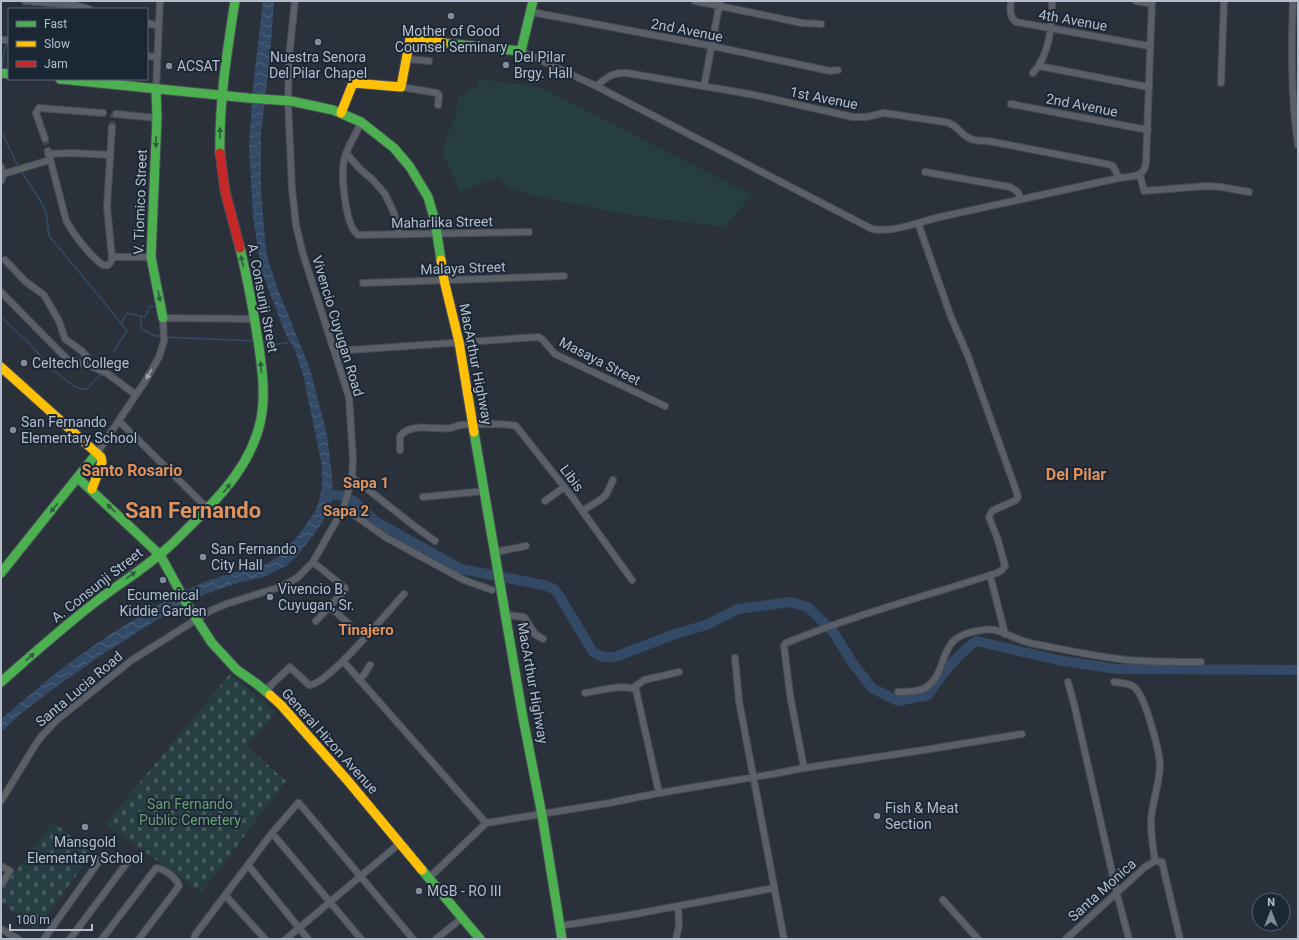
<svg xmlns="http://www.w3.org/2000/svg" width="1299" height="940" viewBox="0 0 1299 940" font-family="Roboto,sans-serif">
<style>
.grass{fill:#263e42}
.cemetery{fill:url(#cemetery-stones)}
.water{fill:url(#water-waves)}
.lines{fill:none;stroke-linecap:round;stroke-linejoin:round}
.stream{stroke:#334a66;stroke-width:1.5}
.river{stroke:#334a66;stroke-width:10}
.street-tunnel{stroke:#3f4651;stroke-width:6;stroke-dasharray:6 3;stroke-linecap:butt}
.street-casing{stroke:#484d55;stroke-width:8}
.fast-casing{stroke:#484d55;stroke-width:11}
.slow-casing{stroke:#484d55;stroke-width:11}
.jam-casing{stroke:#484d55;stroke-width:11}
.street{stroke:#5a5f68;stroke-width:6}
.fast{stroke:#4caf50;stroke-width:9}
.slow{stroke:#ffc107;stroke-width:9}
.jam{stroke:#c62828;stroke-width:9}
.oneway{fill:#2f5d40}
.oneway2{fill:#9ea6b3}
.poi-dot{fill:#848c99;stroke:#1c2736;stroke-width:1.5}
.labels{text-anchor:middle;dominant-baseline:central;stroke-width:4;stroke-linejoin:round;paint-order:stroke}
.street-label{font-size:14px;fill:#b4bdcc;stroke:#1c2736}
.poi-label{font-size:14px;fill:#b4bdcc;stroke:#1c2736;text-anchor:start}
.park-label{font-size:14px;fill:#689f74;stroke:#1c2736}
.neighbourhood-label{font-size:15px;font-weight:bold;fill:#df925b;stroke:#1c2736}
.quarter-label{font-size:16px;font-weight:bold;fill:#df925b;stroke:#1c2736}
.town-label{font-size:22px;font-weight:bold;fill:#df925b;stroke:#1c2736}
</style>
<defs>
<pattern id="cemetery-stones" width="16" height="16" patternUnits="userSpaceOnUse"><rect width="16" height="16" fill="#263e42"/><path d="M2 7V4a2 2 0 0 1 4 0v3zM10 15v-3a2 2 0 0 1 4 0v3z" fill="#43585c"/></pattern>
<pattern id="water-waves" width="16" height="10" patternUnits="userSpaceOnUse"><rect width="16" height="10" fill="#334a66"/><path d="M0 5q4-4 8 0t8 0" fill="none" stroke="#4e627b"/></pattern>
</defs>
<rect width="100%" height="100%" fill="#2a313b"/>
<path class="grass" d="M478,79l62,8 212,108 -28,32 -88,-11 -80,-15 -48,-12 -9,-11 -39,13 -18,-38 6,-20 7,-15 3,-20 9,-4 3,-6 7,1z"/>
<path class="cemetery" d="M230,674l46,38 -30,34 40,35 -84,111 -97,-68z
M53,822l40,31 -57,77 -35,-28v-11z"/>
<path class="water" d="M263,1h11l-4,57 -9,75v57l4,50 2,16 10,31 33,82 17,66 5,39 1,21 -2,9 -6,14 -8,12 -20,26 -11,10 -22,11 -23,5 -41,14 -29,15 -74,47 -45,32 -28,21 -23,21v-13l55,-46 26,-19 27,-19 46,-28 33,-18 19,-8 28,-9 21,-5 12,-4 10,-6 8,-7 15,-18 13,-19 4,-9 4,-16v-22l-18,-87 -9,-29 -9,-15 -25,-65 -8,-54 -4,-69 4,-60z"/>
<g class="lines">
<path class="stream" d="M2,68l2,-17 4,-9
M1,131l18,37
M21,171l19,29 6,12 3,24 50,60 28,35 -11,16 -2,5
M1,317c9,9 18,17 27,25 12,12 42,51 59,47l15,-16
M141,317v12l14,7h6
M121,324l6,-11 18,4 5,-11 6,1
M165,337l90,4
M261,341c8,3 22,5 29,0
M104,370l4,-7"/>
<path class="river" d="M328,494l14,2 12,5 21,20 86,48 83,16 10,4 6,8 33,55 10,5h12l57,-22 34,-10 32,-16 52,-7 18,5 26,26 18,29 20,26 26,13 30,-6c14,-21 28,-39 48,-54l82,19 58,9 182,1"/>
<path class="street-tunnel" d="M112,127l1,-13
M45,139l3,12"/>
<defs>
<path id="street" d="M25,1l49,4 15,4
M695,1l107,22 19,1
M1011,1c-1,9 -2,15 5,21l133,24
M1136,1l16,3
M1293,1c-2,48 -2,97 5,144
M531,12l181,34 118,25 8,-1
M147,23l12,3
M1,40h8
M521,51l75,35 276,143c22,4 46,-7 68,-12 60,-13 119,-26 179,-39 13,-2 25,0 27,-15l6,-162
M147,56l10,1
M406,59l23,2
M1039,66l109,21
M1033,73c17,-19 19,-47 19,-72
M1221,83l3,-82
M596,86c12,-9 16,-14 31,-13l128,22 98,22h13l18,-4 61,9c12,2 14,11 24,16 5,3 13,3 19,3l119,23 6,2 6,12
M704,86l16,-85
M401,87l36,6 2,2 -1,10
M156,89l4,-88
M1011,104l137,26
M116,114l41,4
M361,122c-5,13 -14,25 -17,38 -3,15 1,66 14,75l171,-3
M45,139l-9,-26 3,-5 64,5
M48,151l18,69c6,13 26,38 37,45h5l3,-3 1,-5 -5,-50 5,-80
M346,153l14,16 13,11 12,14 9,19 5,21
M48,154l24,-1 38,2
M1,167l2,7 -2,7
M925,172l85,15c5,3 10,5 10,12
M3,174l47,-14
M1140,175l4,16 62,-5 15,1 28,5
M112,257h39
M5,260l20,21 19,14 15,26 6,18 17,12 6,7
M363,283l201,-7
M1,292l66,67 26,8 15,7 28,21
M335,351l203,-14 4,2 13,15 110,52
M119,421l89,88
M400,450v-14c13,-15 35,-5 51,-8 3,-1 6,-2 9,-3 13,-1 44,-2 56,1l57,72 59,82
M97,453l49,-73 13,-23 5,-16 -1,-23 92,1
M352,477l61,48 22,16
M423,497l62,-6
M545,501l19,-14
M344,508l43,30 77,42 28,10
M582,511l18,-11 6,-5 7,-15
M495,552l31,-6
M313,562l32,26v2l-29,31
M990,575l15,59
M330,607l19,17
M507,615l17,2 11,17 8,5
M735,658l4,43 45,238
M343,661l143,162
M359,680l4,-4 7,-11
M1068,682l7,26 42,186 12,45
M1114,682c6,1 15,1 20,5 11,8 26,65 26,80 -1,18 -8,36 -9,54 0,14 2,27 4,40
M633,688l11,-8 35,-8
M265,691l25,-24 19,18c18,1 81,-76 95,-91
M898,692c8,0 19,0 27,-4 26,-16 9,-51 52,-57 5,-1 13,-2 18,-1 14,4 26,12 40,14 31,6 62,13 93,16 24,2 48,2 73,2
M585,693c13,-2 39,-10 51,-3l23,103
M804,768l-14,-73 -6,-49 2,-3c68,-28 140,-47 211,-70l5,-3 3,-4 -7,-26 -9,-23 3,-6 24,-11 2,-3 -1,-4 -49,-137 -17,-39 -33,-94
M1,801l33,-54 6,-9 17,-18 75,-60 78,-49 16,-7 54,-17 17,-9 16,-16 31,-55 8,-30 1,-18 -4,-62 -46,-143 -7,-29 -4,-36 -4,-88 1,-44 6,-56
M272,833l89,106
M1155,861l7,1 18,77
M248,865l60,74
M1,866l9,5 -9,14
M429,878l57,-55 123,-20 50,-10 114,-19 31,-6 120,-18 98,-16
M225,895l40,44
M943,900l35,39
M559,926l71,-11 144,-27
M1,929l17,10
M44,939l56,-79
M70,939l59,-79
M102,939l54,-71c7,0 21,10 23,18l-40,53
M194,939l1,-4 77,-102 26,-30h1l114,136
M286,939l114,-96
M436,939l26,-21
M676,939l3,-14 -1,-19
M1066,939l79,-72 10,-6"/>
<path id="fast" d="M444,43l77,8 12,-50
M1,73l8,1
M60,79l188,19 43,3 42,9 28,12 33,26 16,19 18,30 7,24 6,39
M156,89l1,29 -6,139 12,61
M220,153c-1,-52 7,-101 15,-152
M474,432l49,286 19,97 20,124
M78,478l82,77 28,51 24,37 25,27 20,14 13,11
M1,573l96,-120
M1,682c32,-28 63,-56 97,-82 20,-15 42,-29 61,-45 11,-8 20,-18 29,-27 33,-32 67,-67 74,-115 3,-22 0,-44 -3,-66 -5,-33 -11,-66 -19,-99
M422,870l58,69"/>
<path id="slow" d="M341,113l12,-30 48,4 9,-48 34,4
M441,260l3,20 15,62 15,90
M1,367l100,90 1,5 -10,27
M270,695l11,10 67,76 74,89"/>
<path id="jam" d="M220,153l5,38 15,57"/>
</defs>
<use href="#street" class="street-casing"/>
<use href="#fast" class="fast-casing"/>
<use href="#slow" class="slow-casing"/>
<use href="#jam" class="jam-casing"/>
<use href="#street" class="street"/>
<use href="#fast" class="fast"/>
<use href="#slow" class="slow"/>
<use href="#jam" class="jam"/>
</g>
<defs><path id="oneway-solid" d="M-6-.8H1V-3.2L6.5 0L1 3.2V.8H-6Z"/></defs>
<g class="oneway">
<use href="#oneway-solid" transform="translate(220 133) rotate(-89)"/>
<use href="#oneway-solid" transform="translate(156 142) rotate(93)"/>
<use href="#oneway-solid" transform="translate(242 261) rotate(-103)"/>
<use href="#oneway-solid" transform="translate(159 296) rotate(79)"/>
<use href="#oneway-solid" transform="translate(261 367) rotate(-95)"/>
<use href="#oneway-solid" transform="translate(227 488) rotate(-52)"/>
<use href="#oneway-solid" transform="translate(54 508) rotate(129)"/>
<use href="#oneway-solid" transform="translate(111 508) rotate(-136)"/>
<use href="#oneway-solid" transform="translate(131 575) rotate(-36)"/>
<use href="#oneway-solid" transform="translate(30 657) rotate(-41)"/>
</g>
<use class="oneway2" href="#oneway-solid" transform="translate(149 374) rotate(120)"/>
<g class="poi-dot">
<circle cx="451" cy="16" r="4"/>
<circle cx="318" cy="42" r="4"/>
<circle cx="506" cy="65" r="4"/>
<circle cx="169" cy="66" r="4"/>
<circle cx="24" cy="363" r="4"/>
<circle cx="13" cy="430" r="4"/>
<circle cx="203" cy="557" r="4"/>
<circle cx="163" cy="580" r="4"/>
<circle cx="270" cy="597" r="4"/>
<circle cx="877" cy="816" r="4"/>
<circle cx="85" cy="827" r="4"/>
<circle cx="419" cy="891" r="4"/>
</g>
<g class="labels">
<g class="street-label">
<text transform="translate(1073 20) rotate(10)">4th Avenue</text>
<text transform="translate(687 30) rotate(11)">2nd Avenue</text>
<text transform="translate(824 98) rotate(11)">1st Avenue</text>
<text transform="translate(1082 105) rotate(11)">2nd Avenue</text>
<text transform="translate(140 202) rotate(-88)">V. Tiomico Street</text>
<text transform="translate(442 222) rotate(-1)">Maharlika Street</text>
<text transform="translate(463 268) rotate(-2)">Malaya Street</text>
<text transform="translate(263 298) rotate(79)">A. Consunji Street</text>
<text transform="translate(338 326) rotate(73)">Vivencio Cuyugan Road</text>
<text transform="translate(600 361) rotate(27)">Masaya Street</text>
<text transform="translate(476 364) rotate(79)">MacArthur Highway</text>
<text transform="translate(572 478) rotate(53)">Libis</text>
<text transform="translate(97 585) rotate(-38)">A. Consunji Street</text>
<text transform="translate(533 683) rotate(80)">MacArthur Highway</text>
<text transform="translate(79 689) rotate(-40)">Santa Lucia Road</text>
<text transform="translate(330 741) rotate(48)">General Hizon Avenue</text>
<text transform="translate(1102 890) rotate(-42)">Santa Monica</text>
</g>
<g class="poi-label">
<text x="451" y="31" text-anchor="middle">Mother of Good<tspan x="451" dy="16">Counsel Seminary</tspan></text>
<text x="318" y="57" text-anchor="middle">Nuestra Senora<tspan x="318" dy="16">Del Pilar Chapel</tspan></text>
<text x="514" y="57">Del Pilar<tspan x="514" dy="16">Brgy. Hall</tspan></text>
<text x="177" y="66">ACSAT</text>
<text x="32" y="363">Celtech College</text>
<text x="21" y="422">San Fernando<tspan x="21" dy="16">Elementary School</tspan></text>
<text x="211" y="549">San Fernando<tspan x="211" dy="16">City Hall</tspan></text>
<text x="278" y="589">Vivencio B.<tspan x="278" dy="16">Cuyugan, Sr.</tspan></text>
<text x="163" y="595" text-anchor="middle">Ecumenical<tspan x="163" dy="16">Kiddie Garden</tspan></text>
<text x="885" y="808">Fish &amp; Meat<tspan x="885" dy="16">Section</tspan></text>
<text x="85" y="842" text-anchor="middle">Mansgold<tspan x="85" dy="16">Elementary School</tspan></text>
<text x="427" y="891">MGB - RO III</text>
</g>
<g class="park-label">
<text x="190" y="804">San Fernando<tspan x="190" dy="16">Public Cemetery</tspan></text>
</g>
<g class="neighbourhood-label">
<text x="366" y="483">Sapa 1</text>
<text x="346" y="511">Sapa 2</text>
<text x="366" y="630">Tinajero</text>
</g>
<g class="quarter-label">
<text x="132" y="470">Santo Rosario</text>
<text x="1076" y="474">Del Pilar</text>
</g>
<g class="town-label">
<text x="193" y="510">San Fernando</text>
</g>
</g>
<rect width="1299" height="940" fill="none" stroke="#b4bdcc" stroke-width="4"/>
<rect x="8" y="8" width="140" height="72" fill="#1c2736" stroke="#596372"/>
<rect x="16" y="21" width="20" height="6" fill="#4caf50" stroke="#596372"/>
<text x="44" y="28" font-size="12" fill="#b4bdcc">Fast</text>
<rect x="16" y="41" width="20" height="6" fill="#ffc107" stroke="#596372"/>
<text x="44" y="48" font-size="12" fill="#b4bdcc">Slow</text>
<rect x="16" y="61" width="20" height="6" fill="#c62828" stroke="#596372"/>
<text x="44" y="68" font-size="12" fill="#b4bdcc">Jam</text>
<g transform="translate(1271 912)"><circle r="19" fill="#1c2736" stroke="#596372"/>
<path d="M0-3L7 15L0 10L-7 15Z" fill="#848c99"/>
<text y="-6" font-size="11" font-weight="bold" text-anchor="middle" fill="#b4bdcc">N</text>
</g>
<path d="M10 924v6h82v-6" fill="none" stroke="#b4bdcc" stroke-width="2"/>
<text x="16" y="924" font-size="12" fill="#b4bdcc" stroke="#1c2736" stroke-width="3" paint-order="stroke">100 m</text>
</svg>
